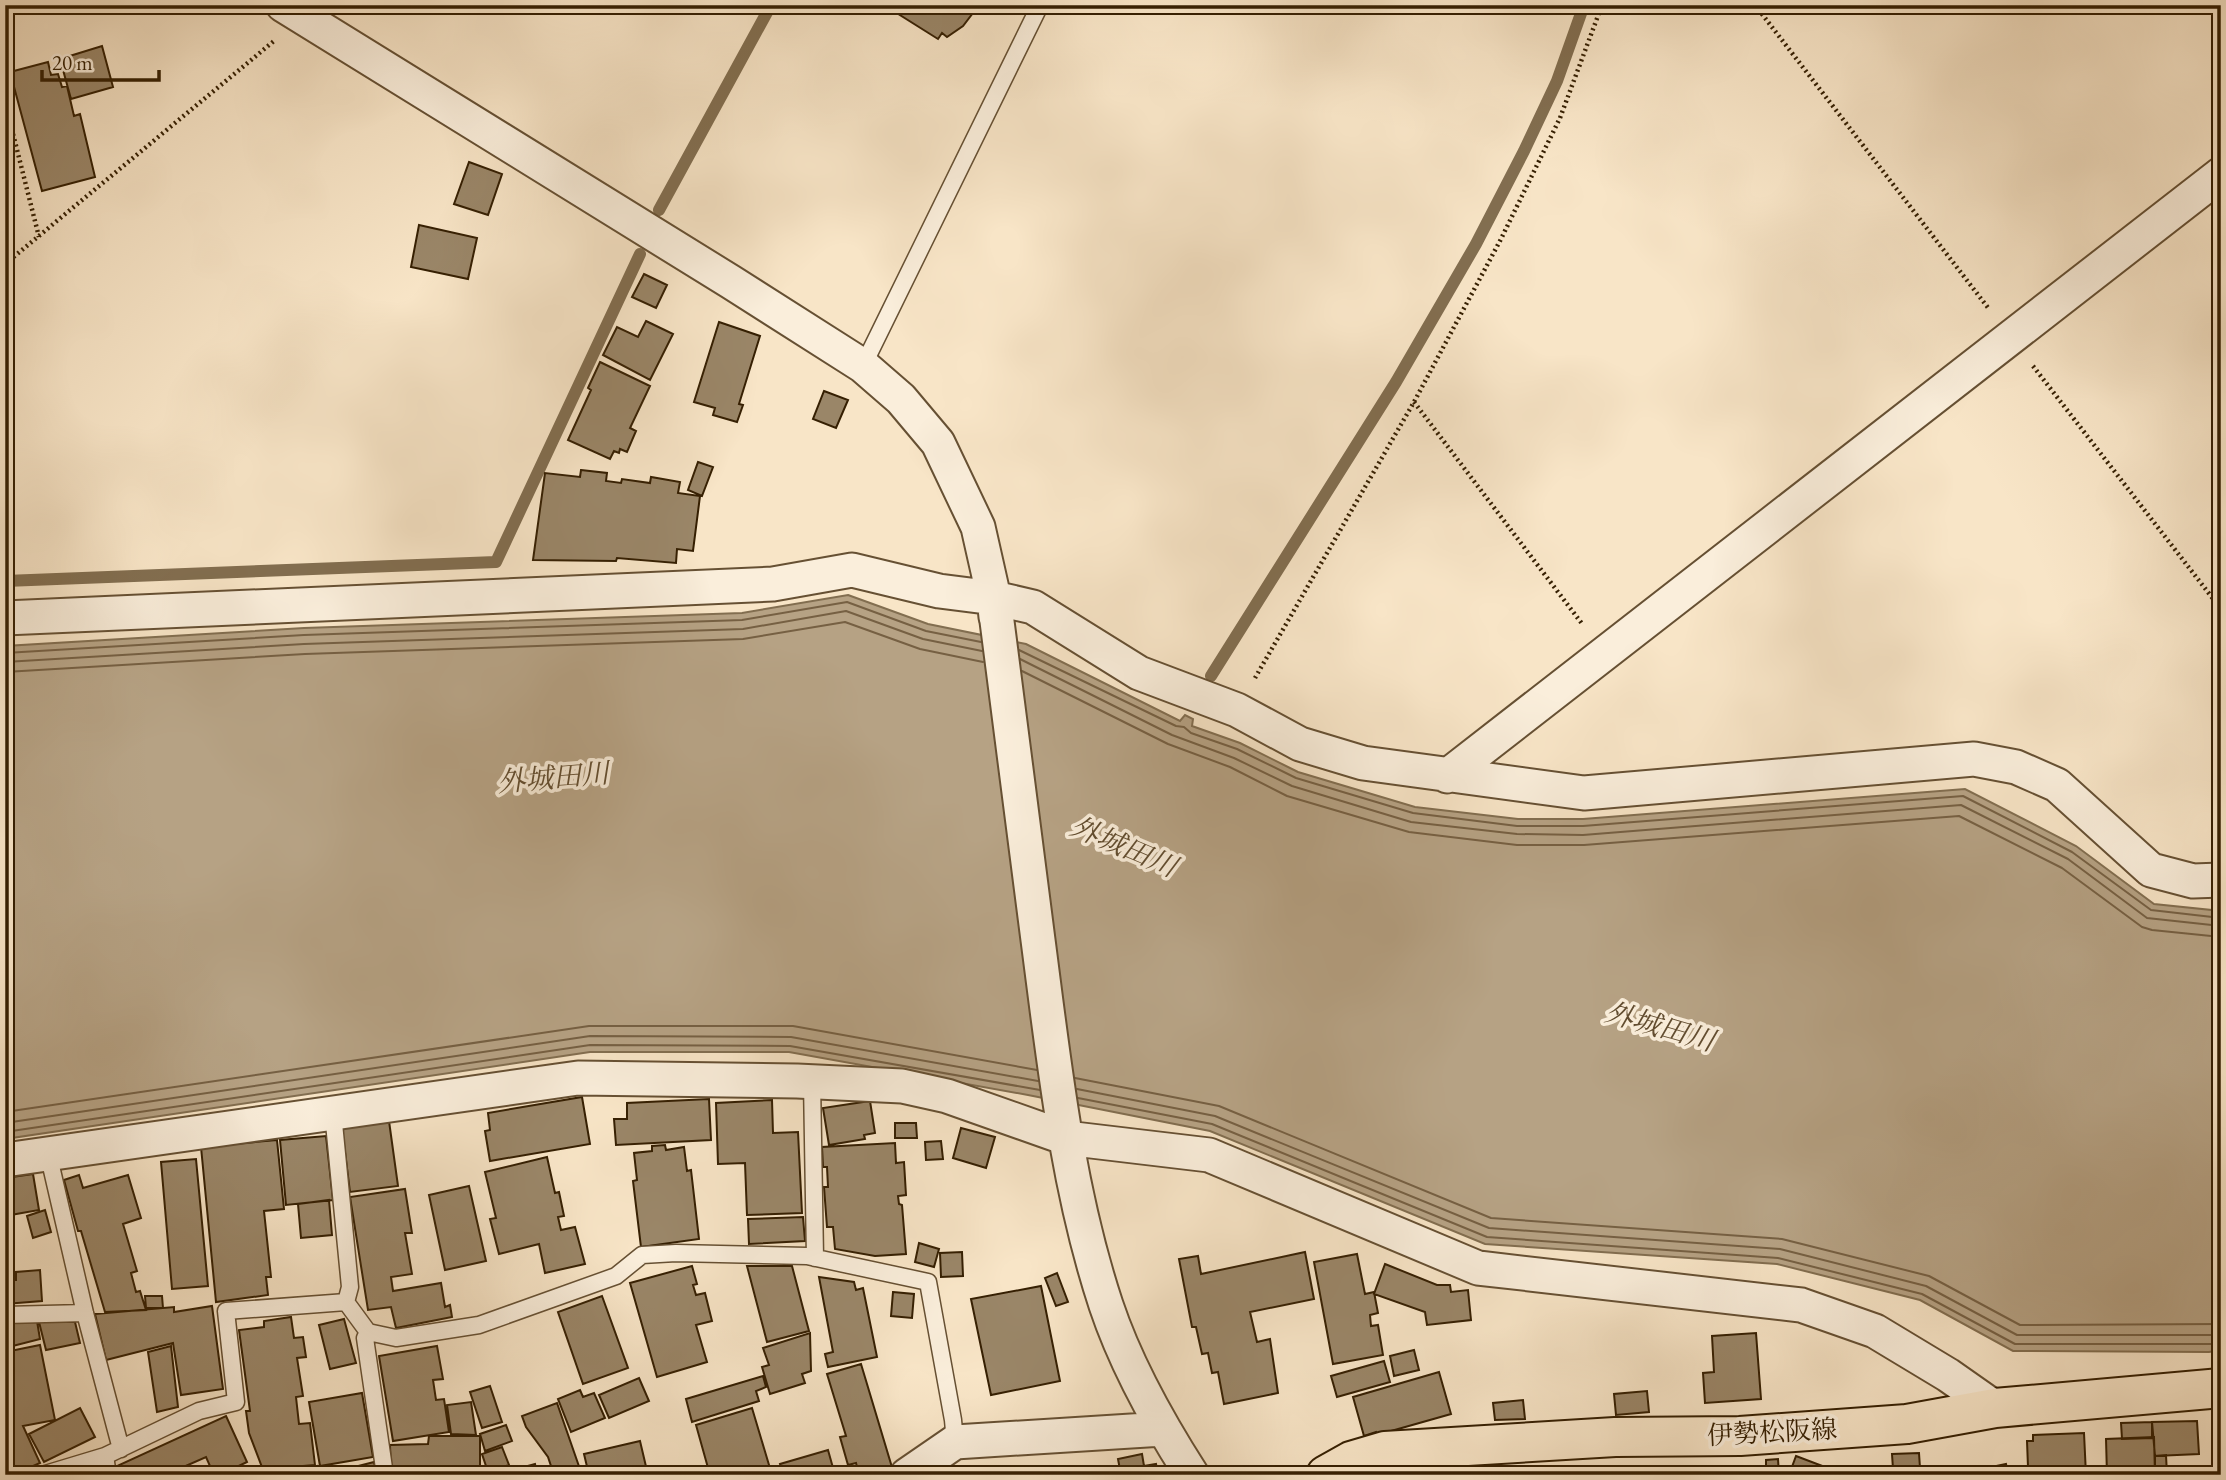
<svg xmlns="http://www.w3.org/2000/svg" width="2226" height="1480" viewBox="0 0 2226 1480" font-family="'EB Garamond','Noto Serif JP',serif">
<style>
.water{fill:#b6a284;stroke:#826e50;stroke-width:2}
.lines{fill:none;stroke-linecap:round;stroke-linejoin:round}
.shore{stroke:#766043;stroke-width:2}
.stream{stroke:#826e50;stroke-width:12}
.building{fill:#9a8668;stroke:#351f02;stroke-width:2}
.service-casing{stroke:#665033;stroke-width:19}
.minor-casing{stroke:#665033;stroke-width:37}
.primary-casing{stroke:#351f02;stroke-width:42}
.path{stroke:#351f02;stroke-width:4.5;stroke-dasharray:2 3.5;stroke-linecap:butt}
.service{stroke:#faeedb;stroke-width:16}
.minor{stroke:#faeedb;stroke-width:33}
.primary{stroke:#f8e5c7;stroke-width:38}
.labels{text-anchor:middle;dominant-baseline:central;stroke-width:7;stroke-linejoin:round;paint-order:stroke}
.street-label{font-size:26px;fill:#351f02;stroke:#faeedb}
.water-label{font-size:28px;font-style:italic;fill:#624d30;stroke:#faeedb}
</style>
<rect width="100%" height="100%" fill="#f8e5c7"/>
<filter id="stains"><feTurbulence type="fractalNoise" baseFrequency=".00286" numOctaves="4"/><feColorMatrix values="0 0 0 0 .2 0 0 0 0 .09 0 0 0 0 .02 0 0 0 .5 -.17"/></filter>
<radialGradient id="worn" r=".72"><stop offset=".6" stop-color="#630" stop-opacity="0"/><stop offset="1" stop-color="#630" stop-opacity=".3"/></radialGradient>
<path class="water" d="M848,595l80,29 98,20 154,77 5,-6 8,4 -1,7 48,17 58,29 117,35 103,12h65l382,-30 111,57 78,58 67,7v439l-12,2 -196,-1 -93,-51 -143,-36 -292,-20 -275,-113 -182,-36 -239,-43h-199l-585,87v-493l299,-18 438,-15z"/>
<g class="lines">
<path class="shore" d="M1019,650l157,76 8,1 7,6 46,16 59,29 117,35 104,13h66l380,-30 109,56 79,58 70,8
M5,653l299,-18 438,-15 105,-18 79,29 55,11
M1020,659l152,76 62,23 58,28 119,36 106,12 66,1 378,-30 107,54 79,59 74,8
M5,662l299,-18 439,-15 103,-18 77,28 59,12
M1022,671l146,73 62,23 57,29 122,36 108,13h67l375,-29 103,52 80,59 10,3 69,7
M5,672l300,-18 438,-15 102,-17 75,27 63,13
M1075,1078l144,28 272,112 291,21 147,37 91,49 201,-1
M1077,1089l138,27 274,112 291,21 146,37 91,49h204
M1078,1098l134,26 275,113 291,21 144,36 93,50h206
M5,1112l584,-86h204l244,44
M5,1123l585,-87 201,1 247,44
M5,1132l585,-87 200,1 250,44"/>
<path class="stream" d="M659,210l112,-205
M5,581l491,-19 144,-308
M1211,676l185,-294 80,-138 48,-93 33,-70 27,-76"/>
</g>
<path class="building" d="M884,5h95l-16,21 -16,11 -5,-4 -4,6z
M102,46l11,41 -42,12 -11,-40z
M48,62l3,13 7,-1 4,13 5,-1 7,30 6,-2 15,63 -53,14 -32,-119z
M469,162l33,12 -14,41 -34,-11z
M419,225l58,13 -9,41 -57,-12z
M644,274l23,11 -11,23 -24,-11z
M646,321l27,13 -23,46 -47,-25 14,-28 21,10z
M719,322l41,14 -21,68 4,1 -6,17 -24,-7 2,-7 -21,-6z
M600,362l50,24 -20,42 6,3 -9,21 -7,-3 -1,4 -5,-2 -4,8 -42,-19 23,-50 -3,-2z
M824,391l24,9 -12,28 -23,-9z
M698,462l15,5 -11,29 -14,-6z
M581,470l26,3 -1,8 15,2 1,-4 28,4 1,-6 29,5 -2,11 22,3 -7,55 -16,-2 -1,14 -59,-5 -1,3 -83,-1 12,-87 35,4z
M582,1097l8,47 -100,17 -5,-30 5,-1 -2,-17z
M709,1099l2,41 -95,5 -2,-26h13v-16z
M772,1100l1,33 25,-1 4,81 -55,2 -2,-52 -27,1 -2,-61z
M870,1101l5,32 -11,2 1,4 -36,6 -6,-37z
M389,1121l9,65 -48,6 -8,-64z
M895,1123h21l1,15h-22z
M961,1128l34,9 -9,31 -33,-10z
M326,1136l7,64 -47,5 -6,-65z
M277,1140l7,69 -20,2 7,66h-5l2,18 -52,7 -15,-155z
M941,1141l2,18 -17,1 -1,-18z
M895,1143l1,20 8,-1 2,33 -8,1 1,8 3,1 4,49 -31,2 -40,-7 -2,-22h-6l-3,-40h4l-1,-20h-4l-1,-20z
M665,1145l1,5 18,-3 3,24 4,-1 8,69 -58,8 -8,-66 4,-1 -3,-27 18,-2v-5z
M547,1157l8,36 4,-1 5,24 -6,1 3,13 14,-3 10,37 -40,9 -6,-29 -40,10 -9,-35 6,-1 -11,-46z
M196,1159l12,127 -36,3 -11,-127z
M33,1174l6,36 -34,6v-38z
M79,1175l4,13 45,-13 13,43 -18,6 14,47 -6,2 5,19 4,-1 6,19 -41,2 -24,-81h-3l-14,-51z
M469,1186l17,75 -41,9 -16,-75z
M405,1189l7,44h-7l7,41 -21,3 2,14 48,-8 4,24 5,-2 2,12 -56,11 -5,-21 -23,3 -18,-113z
M329,1200l3,35 -31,3 -3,-34z
M45,1210l6,22 -18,6 -6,-22z
M803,1217l2,24 -56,3 -1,-25z
M919,1243l20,6 -5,18 -19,-5z
M962,1252l1,24 -22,1 -1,-24z
M1305,1252l9,47 -64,13 7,30 13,-3 8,54 -54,11 -6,-32 -6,1 -4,-20 -6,1 -6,-27h-4l-13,-68 19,-3 3,18z
M1357,1254l8,40 9,-2 4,21 -8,2 1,11 7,-1 5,30 -50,9 -19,-102z
M1385,1264l52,21h13l1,7 17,-2 3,30 -44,5 -2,-13 -51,-18z
M692,1266l5,18 -4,1 3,10 9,-2 7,28 -16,4 11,37 -50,15 -27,-94z
M747,1266h45l17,65 -42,11z
M40,1270l2,31 -37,3v-24h11v-8z
M1057,1273l11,29 -12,4 -11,-28z
M819,1277l35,5 2,8 7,-2 14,69 -49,10 -3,-13 8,-2z
M1041,1286l19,95 -69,14 -20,-96z
M893,1292l21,2 -2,24 -21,-2z
M145,1296h17l1,12h-17z
M602,1296l26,72 -45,16 -25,-72z
M212,1306l11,83 -42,6 -8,-52 -67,17 -11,-46 79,-7v5z
M291,1317l3,21 9,-1 3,20 -9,1 6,38 -7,1 3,27 11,-1 5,42 -23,2v5l25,-6 2,9h-54l-16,-42 -3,-22h4l-11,-81 25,-3v-6z
M344,1319l12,44 -26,6 -11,-44z
M37,1321l3,18 -35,9v-25z
M39,1322h36l5,21 -34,7z
M810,1333l1,38 -9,3 3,9 -35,11 -8,-27 7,-2 -6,-17z
M1756,1333l5,66 -56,4 -2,-30 11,-1 -2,-36z
M40,1345l15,75 -32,6 17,37 -25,11 -10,-20v-102z
M171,1346l7,61 -21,5 -9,-60z
M437,1346l6,33 -10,1 3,20 8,-1 5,33 -56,9 -14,-85z
M1414,1350l5,20 -25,6 -4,-20z
M1384,1361l6,21 -53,15 -6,-21z
M861,1364l33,110 -1,1h-34l-3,-12 -8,2 -8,-28 6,-1 -19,-62z
M1439,1372l12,42 -74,21 -1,-3 -12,4 -11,-39z
M763,1376l3,11 -10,4 3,10 -67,21 -6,-23z
M639,1378l10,23 -40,17 -10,-23z
M490,1386l12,36 -20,6 -12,-36z
M580,1390l3,7 11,-4 11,25 -34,14 -13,-33z
M1647,1391l2,21 -33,3 -2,-21z
M362,1393l11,64 -53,9 -11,-64z
M1523,1400l2,19 -30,1 -2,-17z
M471,1402l5,33 -25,-1 -4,-29z
M557,1403l25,72h-28l-6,-18 -22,-30 -4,-11z
M80,1408l15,29 -51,25 -15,-28z
M752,1408l20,67h-62l-14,-50z
M226,1416l21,46 -27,13h-6l-8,-18 -34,15v3h-54l-1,-9z
M2197,1421l2,33 -44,2 -3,-34z
M2152,1422v16l-30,1 -1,-16z
M506,1425l6,16 -27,10 -5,-17z
M2084,1433l2,42h-52v-8h-6l-1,-26h6v-6z
M429,1436h51v36l-89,1 -1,-28 38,-1z
M2154,1437l1,38h-48l-1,-36z
M640,1441l8,34h-59l-5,-21z
M502,1447l7,18 -21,7 -6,-18z
M828,1450l7,25h-52l-3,-11z
M1919,1453l1,15 -27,1 -1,-15z
M1142,1454l2,12 12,-2 2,11h7h-44l-3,-16z
M2166,1455l1,20h-12v-19z
M1796,1456l37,14 -3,5h-41z
M1778,1459l1,16h-13v-15z
M374,1462l3,13h-54z
M535,1464l2,11h-43z
M2006,1464l2,11h-11l-1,-9z
M1886,1467l7,2 18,6h-28z
M92,1468l3,7h-16z
M392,1474h85v1h-85z"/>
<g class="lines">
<defs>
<path id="service" d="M863,366l177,-361
M812,1081l3,177
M333,1113l17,174 -4,15
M48,1153l37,160 36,136
M5,1315l80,-2
M368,1332l-3,6 20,137
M42,1475l63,-19
M108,1475l-3,-19 94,-45 37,-9 -10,-91 120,-9 22,30 28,6 83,-13 137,-49 26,-21 34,-2 131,3 121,26 25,138 2,22"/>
<path id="minor" d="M283,5l448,277 132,84 38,33 37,44 40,84 16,71c14,114 29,228 44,342 16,122 29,247 68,365 20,60 52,117 86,170
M994,598l39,9 106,66 98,37 63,34 63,19 221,30 390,-34 42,8 41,18 94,85 42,11 28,-1
M5,618l768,-34 79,-14 87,21 55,7 2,19
M1447,776l774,-602
M5,1160l573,-82 219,3 105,5 45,10 119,42 143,17 269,113 323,37 74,26 73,44 47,33
M907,1475l48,-33 208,-13"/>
<path id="primary" d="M1326,1475l25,-14 34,-10 230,-14 125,-1 167,-12 88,-16 226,-20"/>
</defs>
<use href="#service" class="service-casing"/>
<use href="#minor" class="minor-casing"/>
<use href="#primary" class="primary-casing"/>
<path class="path" d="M1755,5l234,304
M5,102l34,135
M5,264l269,-223
M2033,366l188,243
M1414,402l169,223
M1255,678l159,-276 87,-163 59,-121 42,-113"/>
<use href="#service" class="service"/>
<use href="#minor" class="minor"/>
<use href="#primary" class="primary"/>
</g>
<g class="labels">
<g class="street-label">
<text transform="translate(1772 1432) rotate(-3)">伊勢松阪線</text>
</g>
<g class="water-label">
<text transform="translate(553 777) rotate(-5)">外城田川</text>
<text transform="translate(1124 846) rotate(23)">外城田川</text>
<text transform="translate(1660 1026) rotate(16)">外城田川</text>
</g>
</g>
<rect width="2226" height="1480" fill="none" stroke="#f8e5c7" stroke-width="28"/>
<rect x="7" y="7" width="2212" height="1466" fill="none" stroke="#351f02" stroke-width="3.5"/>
<rect x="14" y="14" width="2198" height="1452" fill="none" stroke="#351f02" stroke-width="2"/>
<path d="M42 70v10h117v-10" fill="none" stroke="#351f02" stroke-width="3.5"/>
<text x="52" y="70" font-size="21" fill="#351f02" stroke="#faeedb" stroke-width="5" paint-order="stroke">20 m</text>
<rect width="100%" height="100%" filter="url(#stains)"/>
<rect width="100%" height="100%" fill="url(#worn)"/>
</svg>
